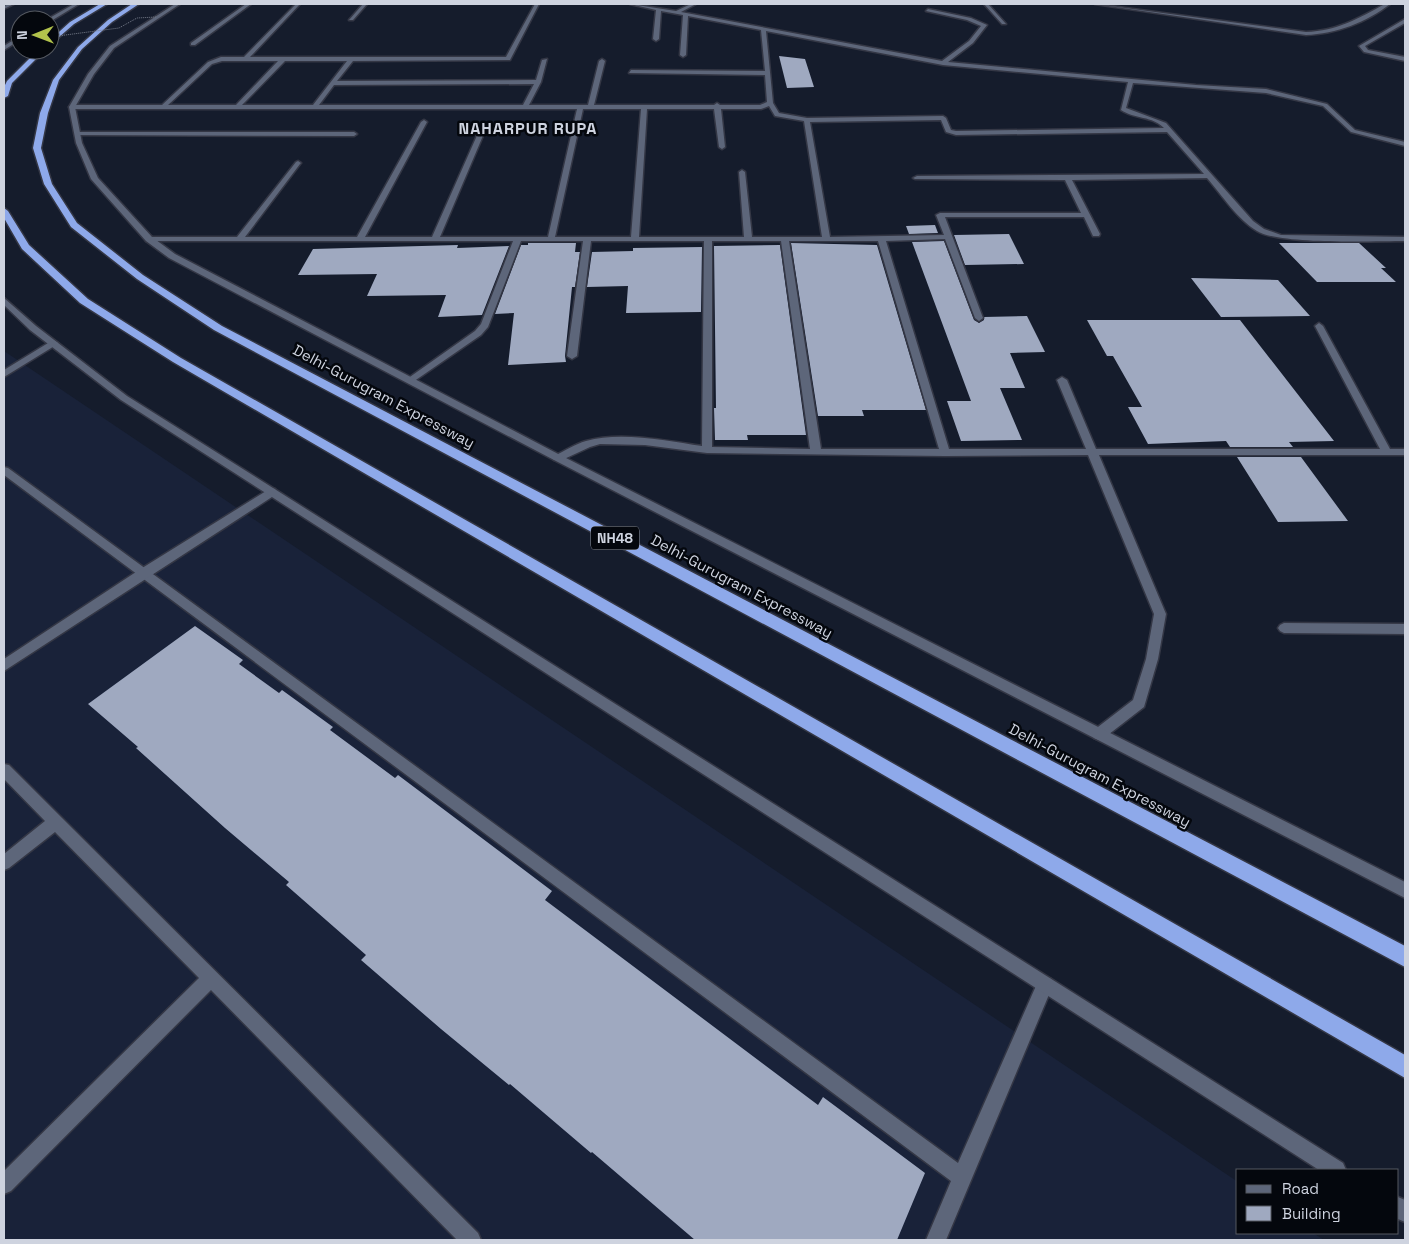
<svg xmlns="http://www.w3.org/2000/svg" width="1409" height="1244" viewBox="0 0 1409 1244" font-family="'Space Grotesk',sans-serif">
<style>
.built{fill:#192239}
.building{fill:#9fa9c0}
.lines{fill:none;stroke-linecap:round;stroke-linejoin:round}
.service-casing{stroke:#343745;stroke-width:3}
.minor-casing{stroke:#343745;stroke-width:3}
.secondary-casing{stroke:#343745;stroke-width:3}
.motorway-casing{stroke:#343745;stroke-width:3}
.service{fill:#5d667a;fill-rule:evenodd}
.minor{fill:#5d667a;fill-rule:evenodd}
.secondary{fill:#5d667a;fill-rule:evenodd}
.motorway{fill:#8ea9ea;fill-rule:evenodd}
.path-bridge{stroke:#777d8b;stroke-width:1;stroke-dasharray:1 1;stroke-linecap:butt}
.labels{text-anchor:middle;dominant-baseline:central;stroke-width:5;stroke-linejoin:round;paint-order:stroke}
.shield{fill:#04070d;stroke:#9196a0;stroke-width:1}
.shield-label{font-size:14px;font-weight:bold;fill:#ced3df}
.street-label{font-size:15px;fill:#ced3df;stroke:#04070d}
.far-district-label{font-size:16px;font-weight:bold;letter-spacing:1px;fill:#ced3df;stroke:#04070d}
</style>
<rect width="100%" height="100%" fill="#151c2c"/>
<path class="built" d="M4,351l1234,831v51h75l11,7h-1320z"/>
<path class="building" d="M779,56l26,3 9,28 -27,1z
M935,225l3,8 -29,1 -3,-8z
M1009,234l15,30 -59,1 -11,-30z
M944,241l30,79 5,3 5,-3v-3l43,-1 18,36 -35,1 15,35h-25l22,52 -61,1 -14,-40h24l-59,-159z
M528,243h48l-1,9h5l-5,35h-3l-7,69 1,6 -58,3 6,-52 -19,1 26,-69h7z
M791,243l86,2 49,165h-64l2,6h-46z
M1279,243h80l27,25h-5l15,14h-79z
M458,245l-1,3 52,-2 -27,69 -44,2 8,-22 -79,1 10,-22 -79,1 15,-26z
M780,245l26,190h-59l1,5h-33l-1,-32h2l-2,-162z
M702,247l-1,65 -75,1 2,-27 -41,1 5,-35 41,-1v-3z
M1191,278l87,2 32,36 -89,1z
M1087,320h153l94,121 -45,1 4,5h-63l-4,-6 -78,3 -20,-37h14l-29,-51h-6z
M1237,457h64l47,64 -70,1z
M195,626l48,34 -4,4 40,29 3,-3 51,37 -3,3 65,48 3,-3 154,116 -7,9 273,205 5,-8 102,76 -28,67h-202l-103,-88 -1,1 -81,-69 -1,1 -68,-56 -80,-69 5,-5 -80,-70 3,-3 -64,-54 -89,-80 2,-1 -50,-43z"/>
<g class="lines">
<defs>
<path id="service" d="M984,4h4l18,20h-4z
M1095,4l211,28c31,-1 53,-14 79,-28h5c-23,18 -54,30 -84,31z
M53,340l5,3 -2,2 -52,32v-7z
M4,467l4,1 950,695 81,-184 6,-2 6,2 2,6 -107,255h-20l25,-59 -947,-706z
M4,764l5,1 52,52 417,416 3,7h-24l-246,-250 -200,201 -7,3v-23l195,-193 -144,-146 -46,36 -5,2v-16l41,-33 -41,-42z"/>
<path id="minor" d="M9,4h5l-10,5v-3z
M246,4h5l-56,41h-4v-2z
M296,4h4l-50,53h256l29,-53h4l-29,56 -157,1 -16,20 199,-1 6,-20 5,-1 -6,23 -12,23h59l11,-44 3,-2 3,2 -11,44h120l3,-2 3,2h40l7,-3 -2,-27 -136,-2 2,-3 134,1 -4,-41 -73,-14 -2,39 -3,2 -3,-2 3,-40 -22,-4 -2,28 -3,2 -3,-2 3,-29 -26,-6 46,7 15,-7h5l-15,8 261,49 27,-20 12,-15 -14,-6 -41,-9 2,-2 43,9 16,7 -14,18 -25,19 248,23 70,4 61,15 28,26 50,12v4l-54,-14 -28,-26 -57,-13 -133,-10 -7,25 40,15 87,98 11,8 17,6 124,2v4c-30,0 -126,4 -148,-10 -20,-12 -35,-36 -50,-53l-135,2 28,54 -1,2h-6l-9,-19h-139l38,101 -4,3 -4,-3 -30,-79 -59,2 63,208h137l-29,-69 5,-3 5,3 29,69h284l-65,-123 4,-3 4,3 67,123h15v6h-306l67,159 -8,45 -14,48 -40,31 -5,2 -5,-2 -2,-4 2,-4 39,-30 13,-41 8,-45 -66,-159 -143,1 -238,-3 -62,-8 -45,-1 -10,3 -28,13h-8l-1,-2 1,-2c11,-5 21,-12 32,-15 35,-10 81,0 116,5l2,-205h-113l-14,115 -5,3 -5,-3 16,-115h-62l-33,86 -7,8 -71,49 -5,-3 2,-2 68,-48 6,-7 32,-83h-367v-4h91l59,-75 2,-1 3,2 -1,1 -55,73h112l64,-115 3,-2 3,2 -62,115h67l47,-106 3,-2 3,2 -45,106h108l29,-128h-505l-3,-2 3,-2h90l46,-43 13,-5h23zM766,31l177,34 185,17 -7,28c13,9 32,6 43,18l-208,3 -5,-1 -5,-12 -3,-2 -136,2 -28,-5 -6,-10zM222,61h56l-42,44h-68l44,-41zM285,61h62l-34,44h-71zM534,84l-11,21h-204l15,-20zM769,106l6,10 29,5 18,116h-70l-7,-65 -3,-2 -3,2 5,65h-105l8,-128h67l5,38 3,2 3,-2 -4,-38h40zM583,109h58l-10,128h-76zM941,120l5,12 10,3 211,-3 37,42 -287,2 -4,2 2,1 150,1 16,33h-141l-4,2 8,20 -114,2 -20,-115zM712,241h69l29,208 -98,-2zM789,241h89l61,208h-118z
M363,4h4l-14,16h-4z
M1405,19v4l-40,23 3,4 37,7v4l-41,-9 -5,-6z
M77,132h277l3,2 -3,2 -279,-1v-2z
M271,488l4,1 1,3 -1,3 -271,176v-12l135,-89z
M1284,623l121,1v10l-121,-1 -4,-2 -2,-3 2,-3z"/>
<path id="secondary" d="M74,4h5l-28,17 -5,-1z
M175,4h5l-66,44 -20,26 -19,33 7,36 16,35 54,59 23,17 387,202 843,426v16l-851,-438 -385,-202 -23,-17 -55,-62 -15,-36 -7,-36 19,-33 22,-28z
M20,36v4l-16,10v-4z
M4,298l32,28 91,70 1216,767 3,7h-27l-1198,-770 -91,-70 -26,-25z
M1398,1197l7,3v22l-7,-3z"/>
<path id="motorway" d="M100,4h7l-33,20 -24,21v-5l20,-18z
M132,4h7l-27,18 -30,27 -23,31 -11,33 -7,35 11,36 25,39 66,52 79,51 1183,620v21l-1191,-637 -77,-51 -66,-52 -27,-43 -11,-36 7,-35 13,-33 25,-33 30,-27z
M38,50h7l-33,33 -4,13 -4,2v-11l3,-6z
M4,208l4,3 21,34 59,54 93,59 1224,697v23l-1232,-716 -93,-59 -58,-54 -18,-31z"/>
</defs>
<use href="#service" class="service-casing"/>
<use href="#minor" class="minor-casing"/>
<use href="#secondary" class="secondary-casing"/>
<use href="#motorway" class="motorway-casing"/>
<use href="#service" class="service"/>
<use href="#minor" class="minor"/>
<use href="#secondary" class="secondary"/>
<use href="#motorway" class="motorway"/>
<path class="path-bridge" d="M50,37l69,-9 18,-10 19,-1"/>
</g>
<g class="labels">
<rect class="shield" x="591" y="526.5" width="48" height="23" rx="4"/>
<g class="shield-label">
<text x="615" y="538">NH48</text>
</g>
<g class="street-label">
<text transform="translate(384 396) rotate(28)">Delhi-Gurugram Expressway</text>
<text transform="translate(742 586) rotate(28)">Delhi-Gurugram Expressway</text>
<text transform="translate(1100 775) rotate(28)">Delhi-Gurugram Expressway</text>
</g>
<g class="far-district-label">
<text x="528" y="128">NAHARPUR RUPA</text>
</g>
</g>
<rect width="1409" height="1244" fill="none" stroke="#ced3df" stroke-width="10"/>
<rect x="1236" y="1169" width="162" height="65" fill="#04070d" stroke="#555961"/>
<rect x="1246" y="1185" width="25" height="8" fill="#5d667a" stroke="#555961"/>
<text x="1282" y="1194" font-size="15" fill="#ced3df">Road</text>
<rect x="1246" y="1206" width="25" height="15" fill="#9fa9c0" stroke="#555961"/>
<text x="1282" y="1219" font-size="15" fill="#ced3df">Building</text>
<g transform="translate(35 35) rotate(269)"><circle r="24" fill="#04070d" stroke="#555961"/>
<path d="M0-4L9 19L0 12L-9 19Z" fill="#b2c34c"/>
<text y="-8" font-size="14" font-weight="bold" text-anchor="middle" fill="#ced3df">N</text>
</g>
</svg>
